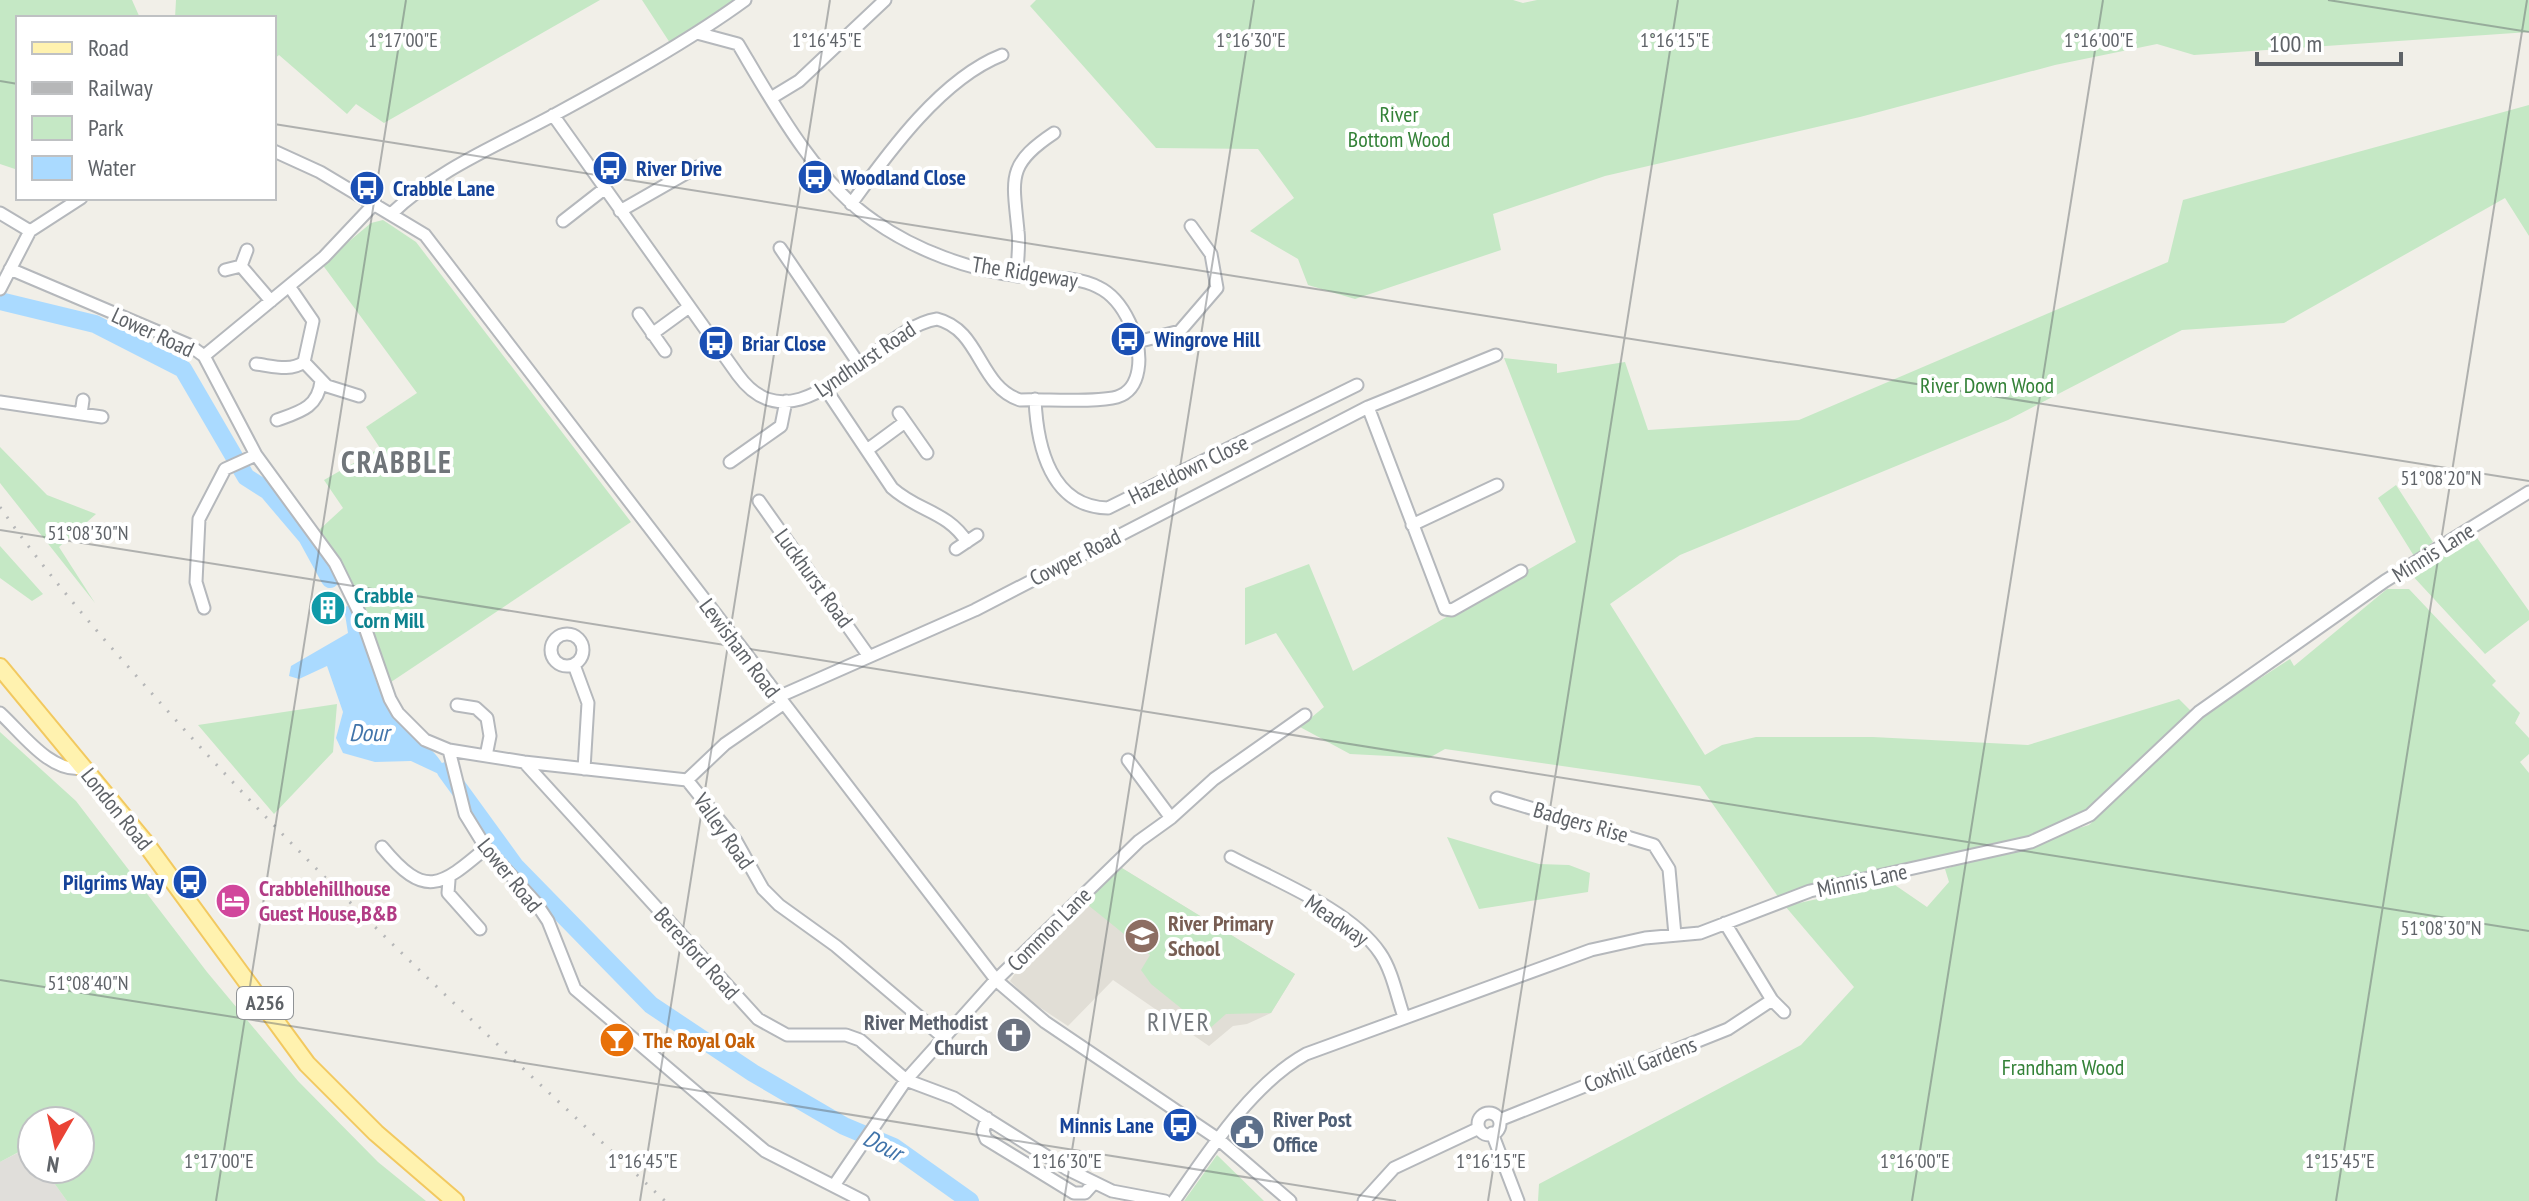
<svg xmlns="http://www.w3.org/2000/svg" width="2529" height="1201" viewBox="0 0 2529 1201" font-family="'PT Sans Narrow',sans-serif">
<style>
.industrial{fill:#e0deda}
.education{fill:#e1ded6}
.green{fill:#c5e8c5}
.water{fill:#aadaff}
.lines{fill:none;stroke-linecap:round;stroke-linejoin:round}
.river{stroke:#aadaff;stroke-width:18}
.minor-casing{stroke:#b5b8bc;stroke-width:15}
.primary-casing{stroke:#f2c960;stroke-width:20}
.minor{stroke:#fff;stroke-width:11}
.primary{stroke:#fff2af;stroke-width:16}
.rail{stroke:#b6b7b8;stroke-width:3;stroke-dasharray:2 10;stroke-linecap:butt}
.ticks{fill:none;stroke:#5f6368;stroke-width:2;stroke-opacity:0.45}
.labels{text-anchor:middle;dominant-baseline:central;stroke-width:8;stroke-linejoin:round;paint-order:stroke}
.shield{fill:#fff;stroke:#8f9295;stroke-width:2}
.shield-label{font-size:20px;font-weight:bold;fill:#5f6368}
.park-label{font-size:22px;fill:#348238;stroke:#fff}
.transit-label{font-size:22px;font-weight:bold;fill:#164399;stroke:#fff;text-anchor:start}
.street-label{font-size:22px;fill:#5f6368;stroke:#fff}
.culture-label{font-size:22px;font-weight:bold;fill:#0d838f;stroke:#fff;text-anchor:start}
.hotel-label{font-size:22px;font-weight:bold;fill:#b23c85;stroke:#fff;text-anchor:start}
.education-label{font-size:22px;font-weight:bold;fill:#785e54;stroke:#fff;text-anchor:start}
.worship-label{font-size:22px;font-weight:bold;fill:#5b616d;stroke:#fff;text-anchor:end}
.food-label{font-size:22px;font-weight:bold;fill:#c56008;stroke:#fff;text-anchor:start}
.service-label{font-size:22px;font-weight:bold;fill:#4e5e75;stroke:#fff;text-anchor:start}
.water-label{font-size:24px;font-style:italic;fill:#4174aa;stroke:#fff}
.quarter-label{font-size:26px;letter-spacing:2px;fill:#70757a;stroke:#fff}
.district-label{font-size:30px;font-weight:bold;letter-spacing:2px;fill:#70757a;stroke:#fff}
.ticks-label{font-size:20px;text-anchor:middle;fill:#5f6368;stroke:#fff;stroke-width:8;stroke-linejoin:round;paint-order:stroke}
</style>
<rect width="100%" height="100%" fill="#f1efe8"/>
<path class="industrial" d="M29,1147l3,22h12l23,32h-67v-39z"/>
<path class="education" d="M1117,865l178,109 -24,39 -24,11 -14,2 -24,20 -96,-66 -45,46 -38,-25 -20,-20 8,-12z"/>
<path class="green" d="M0,0h132l8,18h-122v152l-18,-6z
M176,0h424l-216,123 -28,-19 -9,10 -68,-59 -5,4v-41h-99z
M642,0h98l-68,46z
M1036,0h477l10,3 14,-3h992v32l-335,23 -37,-11 -102,21 -195,52 -255,59 -112,38 8,36 -146,49 -47,-14 -10,-26 -48,-28 44,-33 -36,-49 -102,-1 -126,-142z
M2529,105v131l-24,-38 -221,125 -102,7 -174,90 -328,135 -70,49 95,151 17,-10 34,-8h117l155,8 151,-46 13,13 -102,103 -59,27 -250,59 -81,-115 -255,-37 -16,9 -79,-4 -50,-27 24,-20 -48,-74 -31,12v-57l64,-24 44,107 223,-129 -72,-184 53,6v9l68,-11 23,68 151,-10 369,-158 15,-62z
M383,220l33,22 215,280 -240,160c-25,-50 -36,-108 -72,-152l24,-22 -19,-28 56,-32 -14,-21 51,-34 -95,-129 49,-41z
M0,447l47,48 49,19 -37,33 36,56 -95,-120z
M2396,485l37,57 -19,14 -36,-58z
M2475,535l54,76v9l-44,34 -75,-81z
M0,546l43,48 -11,7 -32,-23z
M2387,589h22l87,92 -4,4 28,28 -5,10 14,15v16l-9,8 9,11v428h-991l1,-17 262,-139 53,-58 -69,-81 107,-23 35,24 22,-25 -4,-13 144,-44 107,-105 94,-61 4,7z
M337,704l-4,48 -59,62 -76,-89z
M0,732l76,69 131,171 91,109 80,81 48,39h-359l-23,-32h36v-48h-48v31l-4,-5 -28,15z
M1447,837l92,27 30,1 21,8 -2,19 -109,17z
M1117,865l178,109 -24,39 -45,1 -18,16 -57,-46 -10,-14 9,-15 -67,-54z
M1217,1155l47,46h-80z"/>
<path class="water" d="M349,605l8,10c10,33 17,74 37,101 16,21 42,30 52,55l-3,5 -32,-15 -36,1 -32,-9 -7,-15 7,-26 -16,-46 -28,13 -10,-3 2,-10 57,-33 -4,-25z"/>
<g class="lines">
<path class="river" d="M0,301l95,23 88,45 63,108 22,14 39,46 23,42
M446,771l69,95 136,139 102,68 91,53 50,21 76,54"/>
<defs>
<path id="minor" d="M771,98l28,-17 86,-81
M553,115l185,260c59,81 138,-47 199,-56 44,11 41,67 83,81 24,-1 76,3 97,-3 13,-4 19,-15 21,-27 5,-28 -14,-71 -40,-83 -22,-12 -53,-8 -77,-11 -50,-5 -106,-26 -147,-55 -58,-39 -101,-118 -136,-177l-41,-11
M274,151l46,21 105,63 572,746 48,41 173,117 72,62
M851,204c37,-51 90,-125 151,-149
M620,211l77,-44
M0,213l30,18
M391,214c46,-44 105,-68 161,-98 61,-33 137,-75 193,-116
M563,221l41,-32
M780,248l79,116
M241,266l30,35
M10,269l179,76 15,11 52,99 79,108 26,53 29,83 8,14 27,27 24,10 75,12 163,18 49,61 27,48 16,16 57,41 107,91
M225,270l16,-4 6,-16
M1017,276c0,-15 3,-31 1,-45 -5,-53 -12,-66 36,-98
M0,289l30,-58 51,-33
M639,314l26,37
M652,334l37,-27
M1137,342l43,-11 37,-43 -6,-34 -20,-28
M204,356l120,-99 51,-54
M304,362l23,24 32,10
M256,364c17,2 34,8 48,-2l9,-41 -24,-35
M825,388l67,100c27,24 55,23 75,54
M1035,399c2,48 16,108 73,109l249,-123
M0,402l102,15
M1368,407l77,202 7,1 69,-39
M899,413l28,40
M81,414l2,-14
M277,420c22,-8 41,-12 44,-39
M867,450l38,-28
M730,462l51,-36 5,-25
M759,501l109,154
M1412,525l85,-40
M956,549l21,-14
M204,608l-8,-26 3,-63 26,-50 31,-14
M551 650a16 16 0 1 1 32 0a16 16 0 1 1-32 0Z
M574,665l14,38 -4,66
M778,697l197,-87 393,-203 128,-52
M457,705l19,3 11,10 3,18 -4,20
M0,713c22,20 51,61 83,55
M449,750l16,64 21,34 50,55 12,18 27,68 190,162 98,50
M1128,760l43,58
M524,762l234,257 29,16h59l14,5 46,40 48,18 113,71 45,22 53,10
M687,780l38,-36 58,-40
M1497,798l157,47 15,24 6,66
M382,847c43,52 58,40 104,1
M1231,857c45,24 120,53 149,96 12,17 17,44 24,64
M449,880l-1,13 32,36
M1725,923l47,77 12,12
M1478 1124a11 11 0 1 1 22 0a11 11 0 1 1-22 0Z
M987,1118l-4,13 3,8 88,54h11l9,-10
M1502,1119l226,-90 44,-29
M1492,1133l26,68
M835,1184l71,-104 86,-96 147,-143 32,-23 43,-39 91,-64
M1174,1201c35,-50 78,-117 132,-147l285,-104 54,-12 55,-5 110,-42 221,-49 59,-27 109,-103 186,-131 144,-89
M1364,1201l30,-33 83,-39"/>
<path id="primary" d="M0,667l143,173 164,224 69,69 79,68"/>
</defs>
<use href="#minor" class="minor-casing"/>
<use href="#primary" class="primary-casing"/>
<use href="#minor" class="minor"/>
<use href="#primary" class="primary"/>
<path class="rail" d="M0,507c52,75 112,142 173,210 154,172 324,327 492,484"/>
</g>
<path class="ticks" d="M2328,0l201,32M0,81l18,3M274,124l2255,357M0,530l2529,401M0,980l1396,221M216,1201l190,-1201M640,1201l190,-1201M1064,1201l190,-1201M1488,1201l190,-1201M1912,1201l191,-1201M2336,1201l191,-1201"/>
<defs>
<symbol id="bus-disc" viewBox="-11 -11 22 22"><circle r="9.5" fill="#1a4fb4" stroke="#fff"/><path d="M-5-6H5V4H4V6H2V4H-2V6H-4V4H-5ZM-3.5-4V0h7V-4ZM-3.5 1.2v1.5H-2V1.2ZM2 1.2v1.5H3.5V1.2Z" fill="#fff"/></symbol>
<symbol id="building-disc" viewBox="-11 -11 22 22"><circle r="9.5" fill="#0f9aa8" stroke="#fff"/><path d="M-4-6H4V6H1V3H-1V6H-4ZM-2.5-4.3h1.7v1.8h-1.7ZM.8-4.3h1.7v1.8H.8ZM-2.5-1h1.7V.8h-1.7ZM.8-1h1.7V.8H.8Z" fill="#fff"/></symbol>
<symbol id="hotel-disc" viewBox="-11 -11 22 22"><circle r="9.5" fill="#d1479c" stroke="#fff"/><path d="M-6-4.5h1.5V1H6V5H4.5V3h-9V5H-6ZM-4 0a1.8 1.8 0 1 1 3.6 0ZM.5 0V-2.5h3Q6-2.5 6 0Z" fill="#fff"/></symbol>
<symbol id="school-disc" viewBox="-11 -11 22 22"><circle r="9.5" fill="#8d6e63" stroke="#fff"/><path d="M0-5L7-2L0 1L-7-2ZM-4 1L0 2.5L4 1V4Q0 6-4 4Z" fill="#fff"/></symbol>
<symbol id="church-disc" viewBox="-11 -11 22 22"><circle r="9.5" fill="#6b7280" stroke="#fff"/><path d="M-1.2-6h2.4v3.5h3.3v2.4h-3.3V6h-2.4V-.1h-3.3v-2.4h3.3Z" fill="#fff"/></symbol>
<symbol id="bar-disc" viewBox="-11 -11 22 22"><circle r="9.5" fill="#e8710a" stroke="#fff"/><path d="M-6-5H6L.8 .8V4.5H3.5V6h-7V4.5H-.8V.8Z" fill="#fff"/></symbol>
<symbol id="civic-disc" viewBox="-11 -11 22 22"><circle r="9.5" fill="#5c6f8a" stroke="#fff"/><path d="M-.6-6.5H3V-4.5H.6V-3L4-1V1h2V6H-6V1h2V-1L-.6-3ZM-1.2 2.5V6h2.4V2.5Z" fill="#fff"/></symbol>
</defs>
<g fill-rule="evenodd">
<use href="#bus-disc" x="590" y="148" width="40" height="40"/>
<use href="#bus-disc" x="795" y="157" width="40" height="40"/>
<use href="#bus-disc" x="347" y="168" width="40" height="40"/>
<use href="#bus-disc" x="1108" y="319" width="40" height="40"/>
<use href="#bus-disc" x="696" y="323" width="40" height="40"/>
<use href="#building-disc" x="308" y="588" width="40" height="40"/>
<use href="#bus-disc" x="170" y="862" width="40" height="40"/>
<use href="#hotel-disc" x="213" y="881" width="40" height="40"/>
<use href="#school-disc" x="1122" y="916" width="40" height="40"/>
<use href="#church-disc" x="994" y="1015" width="40" height="40"/>
<use href="#bar-disc" x="597" y="1020" width="40" height="40"/>
<use href="#bus-disc" x="1160" y="1105" width="40" height="40"/>
<use href="#civic-disc" x="1227" y="1112" width="40" height="40"/>
</g>
<g class="labels">
<rect class="shield" x="237" y="987" width="56" height="32" rx="6"/>
<g class="shield-label">
<text x="265" y="1003">A256</text>
</g>
<g class="park-label">
<text x="1399" y="114">River<tspan x="1399" dy="25">Bottom Wood</tspan></text>
<text x="1987" y="385">River Down Wood</text>
<text x="2063" y="1067">Frandham Wood</text>
</g>
<g class="transit-label">
<text x="636" y="168">River Drive</text>
<text x="841" y="177">Woodland Close</text>
<text x="393" y="188">Crabble Lane</text>
<text x="1154" y="339">Wingrove Hill</text>
<text x="742" y="343">Briar Close</text>
<text x="164" y="882" text-anchor="end">Pilgrims Way</text>
<text x="1154" y="1125" text-anchor="end">Minnis Lane</text>
</g>
<g class="street-label">
<text transform="translate(1025 272) rotate(9)">The Ridgeway</text>
<text transform="translate(153 332) rotate(25)">Lower Road</text>
<text transform="translate(865 359) rotate(-34)">Lyndhurst Road</text>
<text transform="translate(1188 469) rotate(-26)">Hazeldown Close</text>
<text transform="translate(2433 552) rotate(-32)">Minnis Lane</text>
<text transform="translate(1075 557) rotate(-27)">Cowper Road</text>
<text transform="translate(814 578) rotate(54)">Luckhurst Road</text>
<text transform="translate(740 648) rotate(53)">Lewisham Road</text>
<text transform="translate(117 809) rotate(51)">London Road</text>
<text transform="translate(1581 822) rotate(16)">Badgers Rise</text>
<text transform="translate(724 831) rotate(55)">Valley Road</text>
<text transform="translate(510 875) rotate(51)">Lower Road</text>
<text transform="translate(1862 880) rotate(-12)">Minnis Lane</text>
<text transform="translate(1337 920) rotate(35)">Meadway</text>
<text transform="translate(1049 929) rotate(-45)">Common Lane</text>
<text transform="translate(697 953) rotate(48)">Beresford Road</text>
<text transform="translate(1640 1064) rotate(-21)">Coxhill Gardens</text>
</g>
<g class="culture-label">
<text x="354" y="595">Crabble<tspan x="354" dy="25">Corn Mill</tspan></text>
</g>
<g class="hotel-label">
<text x="259" y="888">Crabblehillhouse<tspan x="259" dy="25">Guest House,B&amp;B</tspan></text>
</g>
<g class="education-label">
<text x="1168" y="923">River Primary<tspan x="1168" dy="25">School</tspan></text>
</g>
<g class="worship-label">
<text x="988" y="1022">River Methodist<tspan x="988" dy="25">Church</tspan></text>
</g>
<g class="food-label">
<text x="643" y="1040">The Royal Oak</text>
</g>
<g class="service-label">
<text x="1273" y="1119">River Post<tspan x="1273" dy="25">Office</tspan></text>
</g>
<g class="water-label">
<text x="369" y="732">Dour</text>
<text transform="translate(883 1145) rotate(27)">Dour</text>
</g>
<g class="quarter-label">
<text x="1179" y="1021">RIVER</text>
</g>
<g class="district-label">
<text x="397" y="461">CRABBLE</text>
</g>
</g>
<g class="ticks-label">
<text x="403" y="47">1°17'00"E</text>
<text x="827" y="47">1°16'45"E</text>
<text x="1251" y="47">1°16'30"E</text>
<text x="1675" y="47">1°16'15"E</text>
<text x="2099" y="47">1°16'00"E</text>
<text x="2441" y="485">51°08'20"N</text>
<text x="88" y="540">51°08'30"N</text>
<text x="2441" y="935">51°08'30"N</text>
<text x="88" y="990">51°08'40"N</text>
<text x="219" y="1168">1°17'00"E</text>
<text x="643" y="1168">1°16'45"E</text>
<text x="1067" y="1168">1°16'30"E</text>
<text x="1491" y="1168">1°16'15"E</text>
<text x="1915" y="1168">1°16'00"E</text>
<text x="2340" y="1168">1°15'45"E</text>
</g>
<rect x="16" y="16" width="260" height="184" fill="#ffffff" stroke="#bfc1c3" stroke-width="2"/>
<rect x="32" y="42" width="40" height="12" fill="#fff2af" stroke="#bfc1c3" stroke-width="2"/>
<text x="88" y="56" font-size="24" fill="#5f6368">Road</text>
<rect x="32" y="82" width="40" height="12" fill="#b6b7b8" stroke="#bfc1c3" stroke-width="2"/>
<text x="88" y="96" font-size="24" fill="#5f6368">Railway</text>
<rect x="32" y="116" width="40" height="24" fill="#c5e8c5" stroke="#bfc1c3" stroke-width="2"/>
<text x="88" y="136" font-size="24" fill="#5f6368">Park</text>
<rect x="32" y="156" width="40" height="24" fill="#aadaff" stroke="#bfc1c3" stroke-width="2"/>
<text x="88" y="176" font-size="24" fill="#5f6368">Water</text>
<g transform="translate(56 1145) rotate(189)"><circle r="38" fill="#ffffff" stroke="#bfc1c3" stroke-width="2"/>
<path d="M0-6L14 30L0 20L-14 30Z" fill="#ea4335"/>
<text y="-12" font-size="22" font-weight="bold" text-anchor="middle" fill="#5f6368">N</text>
</g>
<path d="M2257 52v12h144v-12" fill="none" stroke="#5f6368" stroke-width="4"/>
<text x="2269" y="52" font-size="24" fill="#5f6368" stroke="#ffffff" stroke-width="6" paint-order="stroke">100 m</text>
</svg>
